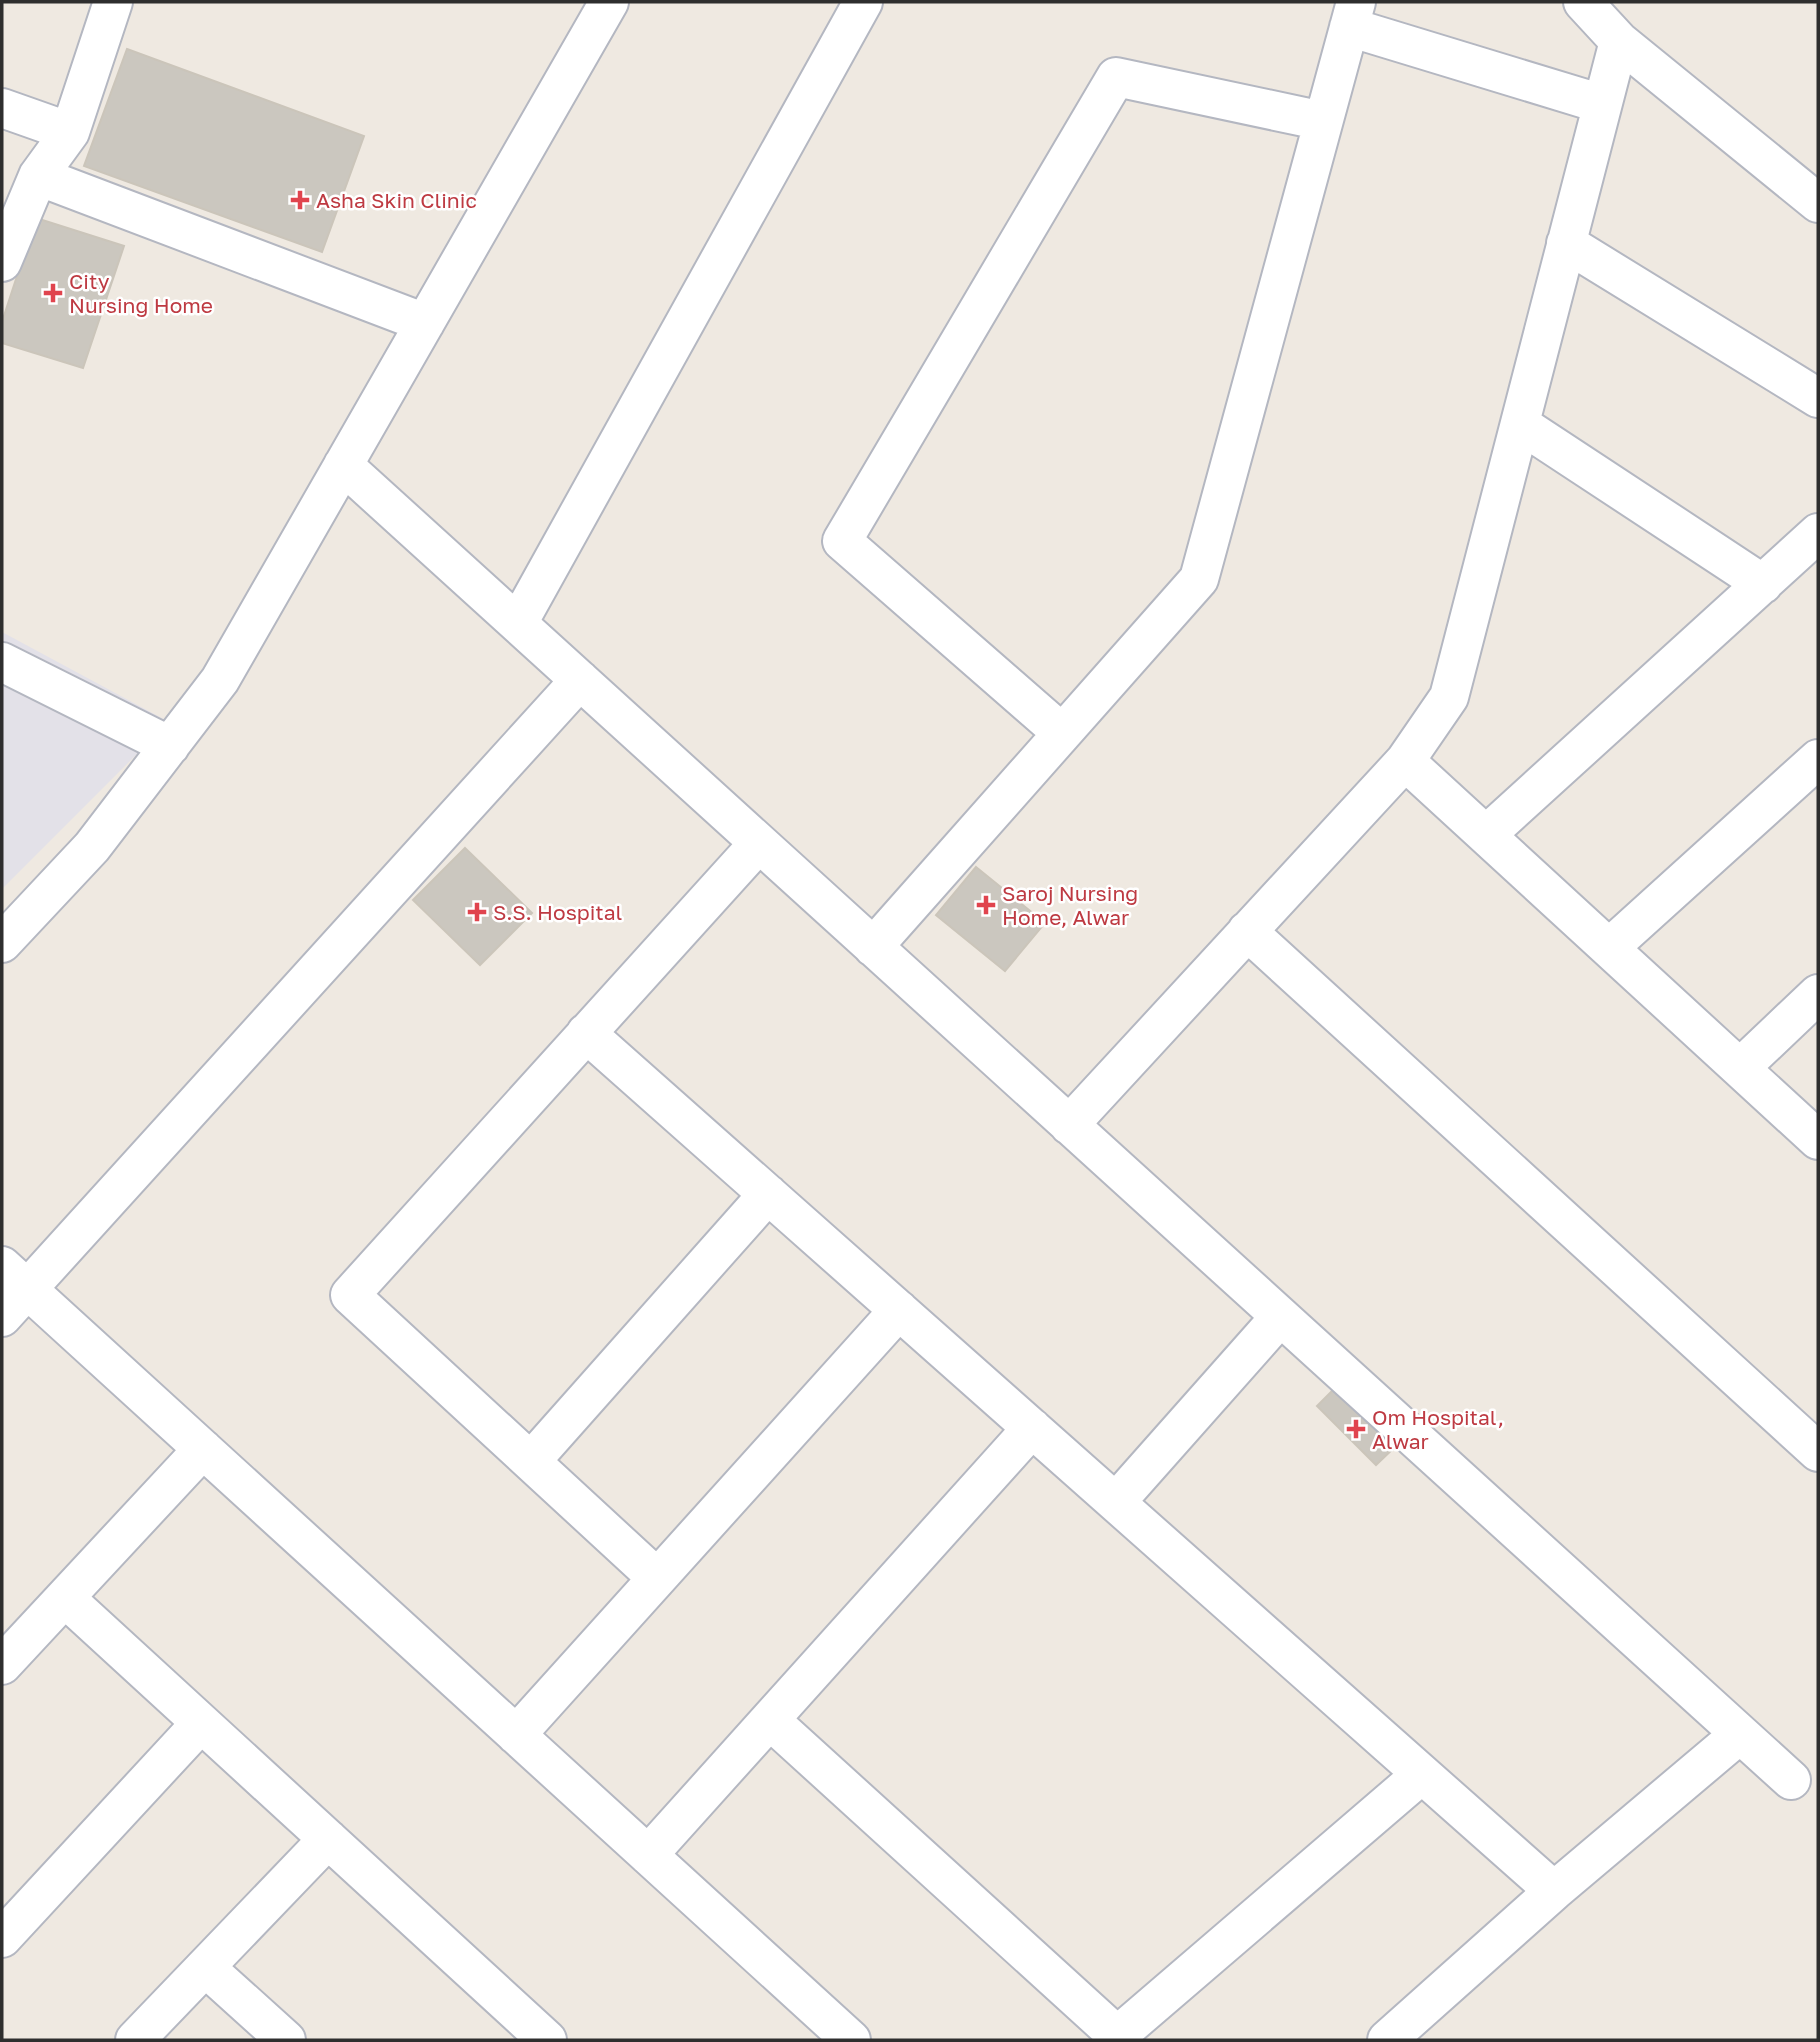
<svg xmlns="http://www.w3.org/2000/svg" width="1820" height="2042" viewBox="0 0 1820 2042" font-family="'Golos Text',sans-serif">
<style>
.industrial{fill:#e3e1e8}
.building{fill:#cbc7bf;stroke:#cbc5ba;stroke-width:2}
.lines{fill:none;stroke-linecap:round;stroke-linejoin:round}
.minor-casing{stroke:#b4b7c1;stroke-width:42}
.minor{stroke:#fff;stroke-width:38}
.health-dot{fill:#e0444e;stroke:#fff;stroke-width:2.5}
.labels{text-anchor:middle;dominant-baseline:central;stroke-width:5;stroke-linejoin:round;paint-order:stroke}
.health-label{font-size:21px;fill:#be3a42;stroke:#fff;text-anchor:start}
</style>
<rect width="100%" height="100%" fill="#efe9e1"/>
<path class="industrial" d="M2,632l167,90 -167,167z"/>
<path class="building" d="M127,49l237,87 -42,116 -238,-86z
M36,218l88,28 -41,122 -81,-25v-21z
M465,848l67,65 -52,52 -67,-65z
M976,867l69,56 -40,48 -69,-56z
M1338,1385l59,60 -21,20 -59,-59z"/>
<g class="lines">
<defs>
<path id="minor" d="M1583,2l36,39 199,162
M1349,27l253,77
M2,108l68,24
M38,176l387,147
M1566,243l252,155
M2,262l36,-86 32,-44 43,-130
M1520,424l243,160
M343,465l1448,1315
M518,623l345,-621
M2,662l168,84
M1062,733l-220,-192 274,-464 207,44
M1405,761l413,379
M1486,835l332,-302
M1247,931l571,521
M2,943l90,-96 128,-167 389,-678
M873,947l326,-368 157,-577
M1609,948l209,-189
M586,1033l968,858
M1740,1068l78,-74
M1069,1125l336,-364 44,-64 170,-656
M2,1266l849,774
M2,1317l578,-637
M531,1461l237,-267
M1116,1502l164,-185
M657,1578l-307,-283 409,-452
M65,1598l482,442
M2,1665l201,-216
M770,1720l352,320
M516,1735l383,-425
M648,1855l384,-427
M2,1938l199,-215
M205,1967l81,73
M1117,2036l305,-262
M135,2040l193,-201
M1387,2040l167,-149 186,-157"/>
</defs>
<use href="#minor" class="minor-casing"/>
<use href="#minor" class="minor"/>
</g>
<g class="health-dot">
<path d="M296.5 189.5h7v7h7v7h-7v7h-7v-7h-7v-7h7z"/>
<path d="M49.5 282.5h7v7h7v7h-7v7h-7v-7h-7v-7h7z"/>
<path d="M982.5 894.5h7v7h7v7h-7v7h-7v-7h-7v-7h7z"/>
<path d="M473.5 901.5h7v7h7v7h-7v7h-7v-7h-7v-7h7z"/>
<path d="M1352.5 1418.5h7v7h7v7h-7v7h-7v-7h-7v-7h7z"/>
</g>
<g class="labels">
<g class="health-label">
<text x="316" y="200">Asha Skin Clinic</text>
<text x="69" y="281">City<tspan x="69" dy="24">Nursing Home</tspan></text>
<text x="1002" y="893">Saroj Nursing<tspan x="1002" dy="24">Home, Alwar</tspan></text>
<text x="493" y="912">S.S. Hospital</text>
<text x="1372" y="1417">Om Hospital,<tspan x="1372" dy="24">Alwar</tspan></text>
</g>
</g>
<rect width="1820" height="2042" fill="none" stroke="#2e2e2e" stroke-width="7"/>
</svg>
